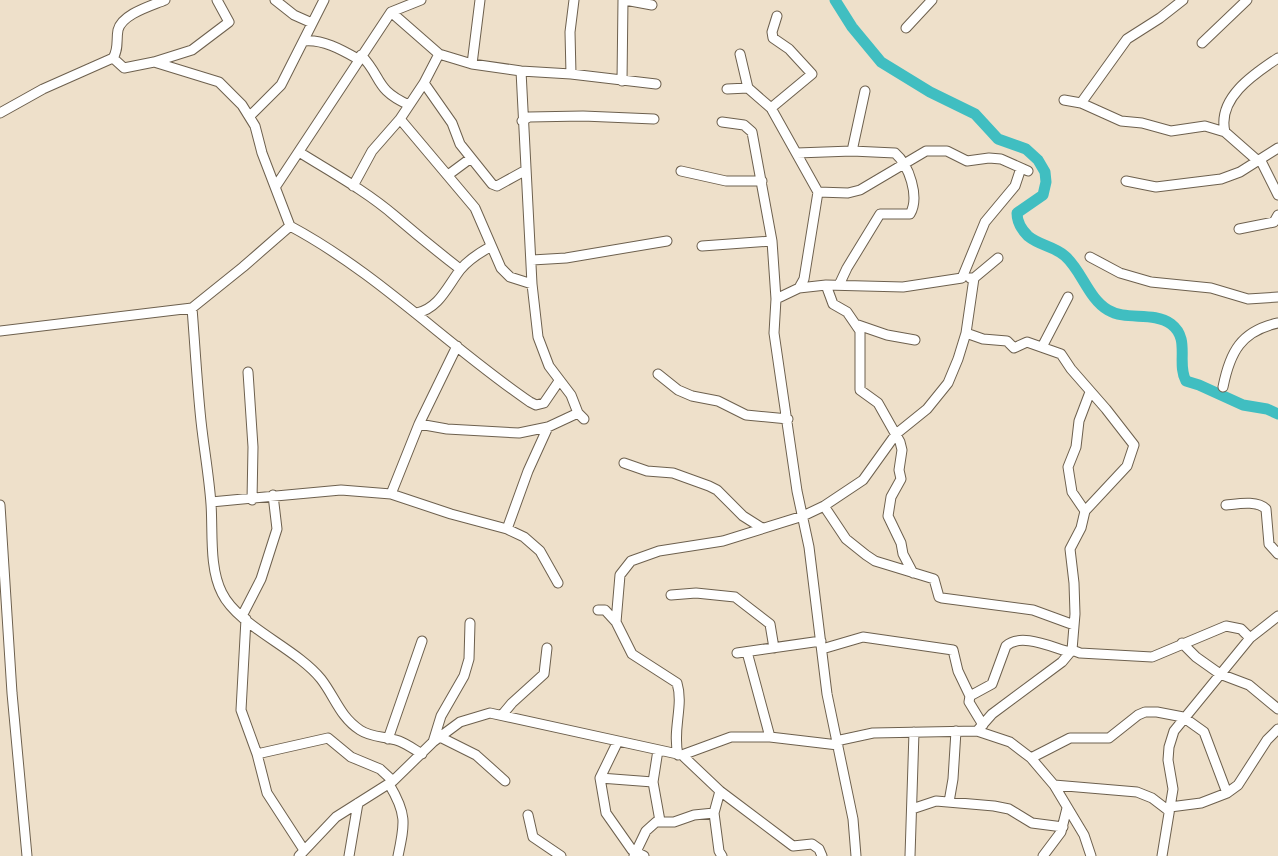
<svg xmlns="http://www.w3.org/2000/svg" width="1278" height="856" viewBox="0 0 1278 856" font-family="Karla,sans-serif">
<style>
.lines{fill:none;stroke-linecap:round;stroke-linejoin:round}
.river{stroke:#40bec1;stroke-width:11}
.minor-casing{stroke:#6d604e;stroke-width:11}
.minor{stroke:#fff;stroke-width:9}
</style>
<rect width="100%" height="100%" fill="#eee0ca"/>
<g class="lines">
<path class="river" d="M835,0l17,27 29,35 49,30 45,22 23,25 28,10 12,11 7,12 1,10 -3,13 -26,18c0,9 5,17 11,23 12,10 26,10 37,20 17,15 23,42 43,54 18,11 45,1 63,14 20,15 5,39 15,57l13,4 44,20 24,4 11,5"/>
<defs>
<path id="minor" d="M275,0l19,15 18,8
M625,0l27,5
M391,12l48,42 33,10 49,7 50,3 85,10
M906,28l26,-28
M304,41c19,-2 38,9 54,18
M1202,43l45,-43
M740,54l8,34 23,20 47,84 -14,87 -5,9 -23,11 -2,34 23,158 12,56 18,147 26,125 3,37
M361,55c22,23 13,34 48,50
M113,58l11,10 30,-6 38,-12 37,-28 -12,-22
M154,62l65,20 23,23 13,21 7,27 28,73c88,47 158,120 240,176l6,3 8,-2 15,-22
M472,64l8,-64
M521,71l11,213 6,53 11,29 22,29 7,18 6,6
M571,74l-1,-42 4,-32
M622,81l1,-81
M424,83l28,40 8,21 32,40 5,2 29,-16
M727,89l21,-1
M1064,100l17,3 40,18 21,2 29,8 34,-5 20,6 33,29
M1081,103l46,-64 33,-21 23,-18
M771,108l41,-34 -23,-25 -16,-11 -1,-6 5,-16
M0,113l43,-24 70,-31c6,-9 3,-18 5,-28 4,-16 33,-24 47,-30
M250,116l31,-31 43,-85
M400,119l75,89 26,60 9,9 22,7
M522,121l7,-4 54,-1 71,3
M722,122l22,3 8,7 20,109 4,58
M1225,132c-8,-33 27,-57 53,-74
M852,151l13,-60
M299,152c32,20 67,39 96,64 21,18 43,36 65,53
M797,153l55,-2 43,2c14,12 25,44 15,61h-30l-33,54 -8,17
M1260,159l18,36
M681,171l45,10h36
M448,175l23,-17
M1126,181l30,6 65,-8 19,-7 38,-24
M276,186l115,-174 30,-12
M353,186l19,-35 28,-32 24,-36 15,-29
M818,192l30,1 12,-3 66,-39h21l20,10 22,-3 12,1 27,12
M1239,229l35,-7 4,-7
M702,246l70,-5
M1090,257l30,16 31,9 60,6 37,11 30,-2
M532,260l34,-2 101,-17
M970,278h4l24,-20
M826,285l7,19 14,8 13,19v59l18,13 22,39 2,8 -3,20 2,9 -10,18 -3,19 13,27 2,11 10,19
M799,288l27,-3 77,2 59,-9 23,-56 30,-36 6,-18
M192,308c3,38 5,75 9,113 3,28 8,55 10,83 2,27 -2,64 11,89 16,33 74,55 99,86 14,18 19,38 39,51 12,8 25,6 39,11 8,3 16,9 23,13
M417,313c22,-5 30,-26 43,-43 8,-10 19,-17 30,-23
M858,325l29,10 28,5
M0,331l192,-23 51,-41 47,-41
M966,333l17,6 24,2 7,7 13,-6 34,12 10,15 35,40 28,36 -7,21 -42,45 -4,17 -11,21 4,34 1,31 -3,36 -10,12 -70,52 -15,17
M1042,347l26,-50
M248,372l5,75 -1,53
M658,374l20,16 14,6 26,5 28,14 42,4
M1223,387c7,-35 18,-56 55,-64
M419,424l28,5 72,4 29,-6 30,-14
M624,463l23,8 26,2 36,13 8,4 26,26 19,12
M391,494l28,-70 38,-78
M211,502l130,-12 50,4 60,20 56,15 17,8 16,14 18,32
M0,505l12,188 15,163
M1226,505c11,-1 31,-5 40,4l3,35 9,10
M824,506l22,33 20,16 9,6 59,18 5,18 3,1 91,12 41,15
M1085,511l-13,-19 -4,-25 8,-20 3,-26 11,-29
M507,529l21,-58 20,-44
M671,595l25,-2 39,4 35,27 4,24
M598,610h7l11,12 16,32 45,29c7,23 -5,46 1,72
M242,616l19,-37 16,-50 -4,-34
M246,619l-5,91 16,44 10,39 37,57
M616,622l4,-47 11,-14 28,-10 64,-10 80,-25 21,-10 39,-26 33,-46 31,-25 21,-26 10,-24 8,-26 8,-55
M1182,643l14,14 24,17 29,11 29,24
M822,649l41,-12 90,13 5,21 12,25 -1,6 14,23
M1072,650l8,3 72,4 74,-31 15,3 9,9
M747,652l23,85
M737,653l84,-12
M970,696l22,-12 14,-38c15,-14 47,2 64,6
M502,715l10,-12 32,-29 3,-26
M440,737l36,18 29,26
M388,739l34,-98
M618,741l-18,37 6,35 26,37 12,6
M836,741l37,-8 104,-2 33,11 21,16 23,27 83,7 15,6 17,13
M433,742l8,-26 23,-40 5,-17 1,-36
M658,750l-5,32 7,39
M257,754l71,-16 23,19 29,12 13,12
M682,755l49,-18h39l68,8
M1031,758l39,-20h39l29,-23 7,-3h12l26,5 21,15 23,61
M600,778l53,4
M389,784c18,30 16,39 9,72
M1054,785l30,50 7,21
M720,791l-6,22 5,38 3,5
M949,802l4,-23 3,-48
M1170,807l31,-4 26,-10 11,-8 29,-45 11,-11
M912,809l24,-8 58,5 15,3 23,14 31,4
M528,815l5,22 28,19
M299,856l37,-39 57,-36 40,-39 27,-20 30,-9 192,42 38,36 73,55 19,-2 7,5 3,7
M349,856l9,-53
M634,856l12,-25 10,-9h18l20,-7 20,-2
M910,856l4,-124
M1043,856l18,-24 6,-24
M1162,856l11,-67 -5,-29 1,-13 5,-16 76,-93 28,-22"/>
</defs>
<use href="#minor" class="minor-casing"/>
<use href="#minor" class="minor"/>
</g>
</svg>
